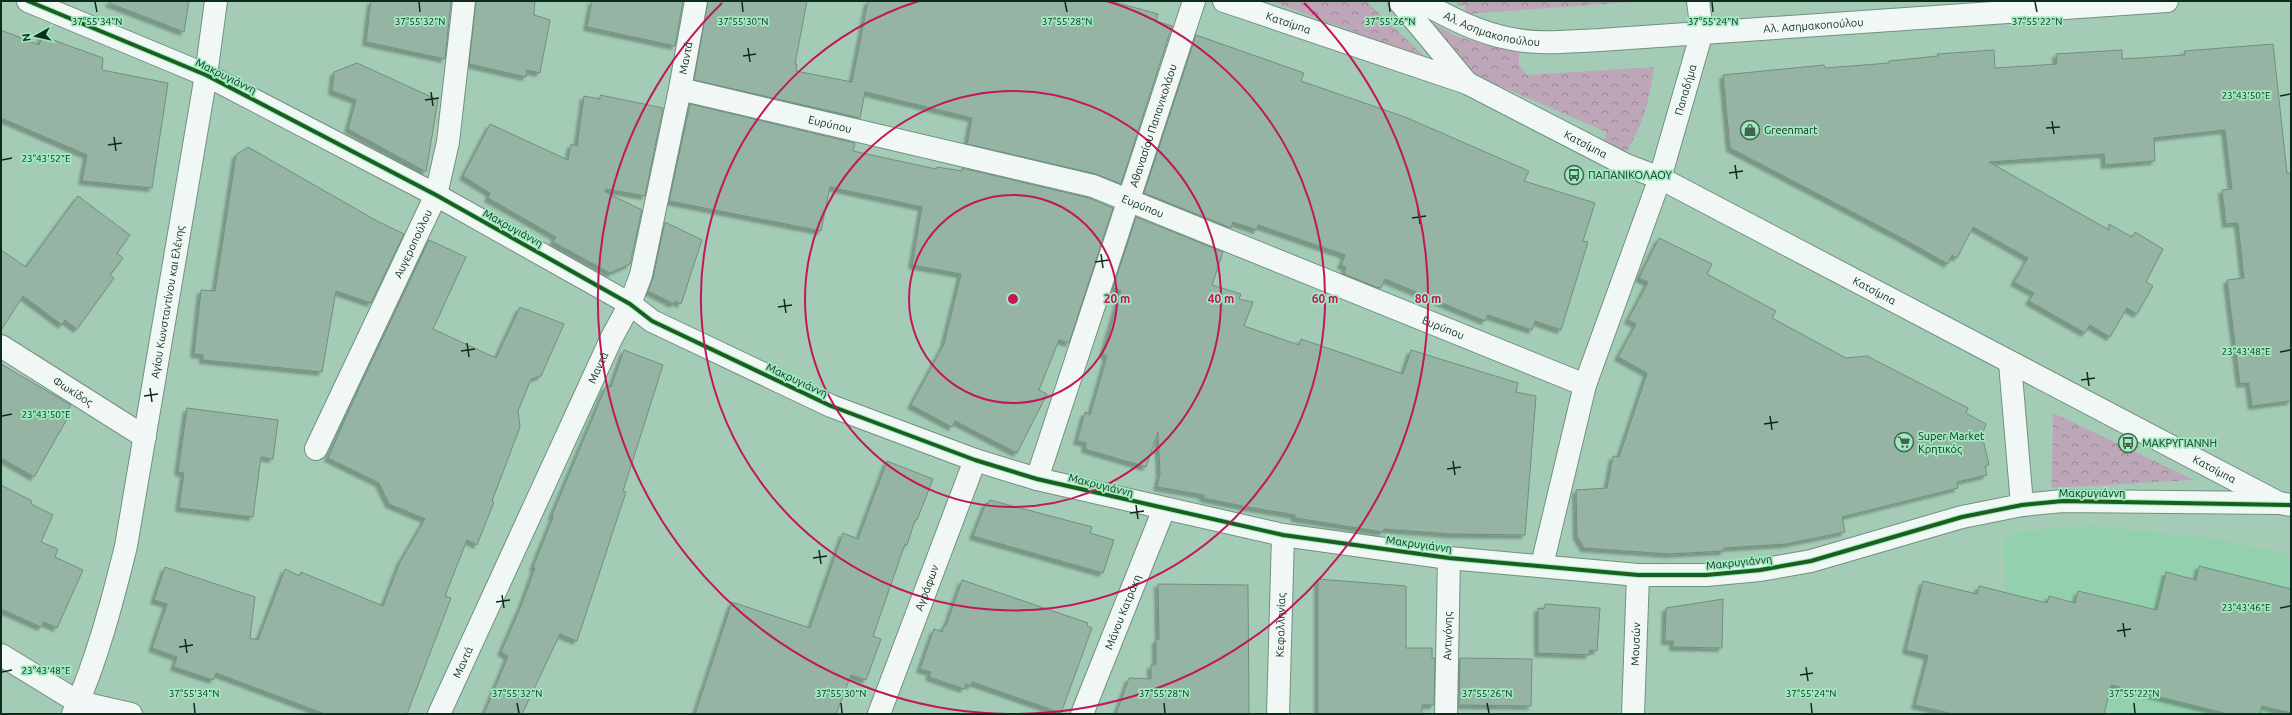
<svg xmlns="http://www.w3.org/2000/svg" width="2292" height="715" viewBox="0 0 2292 715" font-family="Ubuntu,sans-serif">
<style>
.built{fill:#93d1ae}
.park{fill:url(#park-crowns)}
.building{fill:#95b4a3;stroke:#70907f;filter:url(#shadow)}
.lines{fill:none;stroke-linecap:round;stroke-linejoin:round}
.minor-casing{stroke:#719180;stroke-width:24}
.tertiary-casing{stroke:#719180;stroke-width:24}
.minor{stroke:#f1f7f4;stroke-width:22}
.tertiary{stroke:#f1f7f4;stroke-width:22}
.cycleway-casing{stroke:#a0eac0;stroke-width:6}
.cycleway{stroke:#1b5e20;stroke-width:4}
.ticks{fill:none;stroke:#0d2c1c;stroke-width:1.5}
.ring{fill:none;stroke:#c2185b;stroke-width:2}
.labels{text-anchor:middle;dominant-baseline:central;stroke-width:3.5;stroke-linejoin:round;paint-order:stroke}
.street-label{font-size:11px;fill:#0d2c1c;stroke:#a0eac0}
.poi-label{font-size:11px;fill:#0d2c1c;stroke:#a0eac0;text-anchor:start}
.ticks-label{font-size:10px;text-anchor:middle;fill:#0d2c1c;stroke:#a0eac0;stroke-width:3.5;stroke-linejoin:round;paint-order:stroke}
.centre{fill:#c2185b;stroke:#a0eac0;stroke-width:2}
.ring-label{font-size:12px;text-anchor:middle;font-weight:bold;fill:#c2185b;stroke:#a0eac0;stroke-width:3.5;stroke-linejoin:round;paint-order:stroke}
</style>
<defs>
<pattern id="park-crowns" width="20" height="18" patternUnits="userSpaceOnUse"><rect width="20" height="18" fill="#bca6b8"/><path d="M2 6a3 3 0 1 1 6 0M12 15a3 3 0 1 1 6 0" fill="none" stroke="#978795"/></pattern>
<filter id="shadow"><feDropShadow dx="-3.5" dy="3.5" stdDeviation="1" flood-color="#0004"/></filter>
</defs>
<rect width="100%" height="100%" fill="#a4cbb5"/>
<path class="built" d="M2093,526l124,13 74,16v159h-283l-4,-178 47,-9z"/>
<path class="park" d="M1270,1h96l60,57z
M1457,1h190l-181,13 -1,-9 -8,1z
M1396,3l62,34 61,16v12l8,10 127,-8c-5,36 -10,55 -29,87l-21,-9 2,-13 -101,-44 -3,7 -41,-29z
M2053,413l141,67 -142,8z"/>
<path class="building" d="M109,1h80l-5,31 -75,-29z
M371,1h80l-6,58 -79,-17z
M476,1h59l-1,14 16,5 -10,53 -13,-3 -1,7 -57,-13z
M592,1h91l-8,45 -88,-19z
M708,1h99l-12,63h2l-1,7 56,11 16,-81h243l47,13 -2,7 16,5 -51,158 -25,-10 -129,-30 5,-26 -107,-26 -5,26 -166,-38z
M1,30l38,15 3,-9 61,22 -1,12 66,13 -16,105 -70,-7 5,-26 -86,-37z
M1196,35l108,38 -3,8 104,36 124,54 -5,10 71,22 -12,38 5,1 -27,88 -26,-9 -3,9 -44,-15 -3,6 -100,-42 -4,9 -5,-1 -32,-13 2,-7 -5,-2 4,-10 -87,-30 -1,5 -24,-8 -2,6 -87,-35z
M2273,44l14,129h4v228l-39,5 -3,-23 -9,1 -13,-104 17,-2 -6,-55 -12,1 -4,-34 10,-1 -7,-59 -71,8 1,23 -50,4 -1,-11 -115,8 120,68v-6l23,13 3,-5 28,17 -17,33 7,4 -16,28 -10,-6 -17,29 -20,-12 -5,8 -56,-32 5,-8 -20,-11 14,-24 -55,-31 -16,31 -5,-3 -4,9 -48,-27 -170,-89 -7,-73 101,-10 1,3 64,-5v-2l49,-5 -1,-2 57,-4 1,18 62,-4 -1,-10 66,-4v9l63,-4 -1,-4z
M357,63l81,37 -12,72 -78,-43 8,-29 -24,-9 2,-19z
M600,95l63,13 -18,88 -39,-7 -1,3 37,18 -12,54 -20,9 -57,-31 3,-5 -68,-39 2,-5 -27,-17 27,-52 78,36 3,-16 6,2 7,-50 16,3z
M690,104l165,39 -2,8 83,18 1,-2 25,4v-3l127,30 24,10 -44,135 -10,-3 -20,50 8,4 -30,59 -62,-32 -3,6 -41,-22 33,-61 17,-70 -49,-9 10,-58 -92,-20 -9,44 -152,-30z
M248,147l129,74 27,13 -33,69 -35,-12 -14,81 -119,-12v-5l-9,-1 7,-64 14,1 21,-136z
M78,196l52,39 -13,18 6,5 -13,17 4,3 -37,51 -12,-9 -3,5 -39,-29 -22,34v-80l25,17z
M1136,217l87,35 -11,33 29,9 -2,5 14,3 -9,24 55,19 2,-6 102,35 8,-24 107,33 -2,9 20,4 -11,139 -74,-1 -67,-5 -1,3 -88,-14v-3l-47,-8 -45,-9 1,-3 -47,-8 3,-13 -2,-42 -12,35 -61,-18 1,-6 -9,-2 8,-29 5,3 17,-59 -4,-2 18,-63 -8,-3z
M665,222l37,18 -21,64 -6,-3 -1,3 -26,-13 5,-13z
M1659,238l53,26 -5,10 69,37 -4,7 74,40 21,-2 101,52 -2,5 20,11 -4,11 7,30 -4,1 2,9 -30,7 1,6 -116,29 3,15 -59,12 -62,4v3l-55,3 -85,-6 -7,-12 -1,-46 31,-2 6,-32 6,1 28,-84 -29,-16 18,-33 -8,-4 20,-38 -9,-4z
M429,240l37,17 -33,72 63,29 24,-51 44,17 -23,52 -10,3 -13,32 2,16 -28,74 2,1 -17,43 -10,-5 -22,56 6,2 -44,116h-82l-109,-41 -3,7 -39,-13 3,-10 -25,-9 15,-44 -13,-4 11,-33 90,30 -5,41 8,2 27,-71 15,7 1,-4 82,34 17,-44 25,-43 -36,-15 -10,-21 -51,-25 31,-70z
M624,350l39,15 -40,126 3,1 -49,149 -17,-7 -38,80h-38l24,-58 -7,-4 20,-46 14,-38 -2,-1 20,-50 -1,-2 54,-129 5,1z
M1,364l70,41 -3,5 3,2 -37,65 -33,-19z
M187,408l91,12 -5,39 -12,-2 -8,60 -74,-9 5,-35 -6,-1z
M887,461l46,18 -16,41h-2l-8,25 -2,-1 -32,92 8,3 -15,41 -15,-5 -15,39h-141l37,-112 78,26 33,-95 15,6z
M1,485l31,16 -1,3 22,11 -12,27 17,7 -3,8 28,13 -26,58 -13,-6 -3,5 -40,-18z
M990,500l102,27 -2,6 24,7 -11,33 -130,-37 13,-33 2,1z
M2199,566l92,23v124l-29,-7 -2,8h-32l-117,-29 -7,29h-151l-38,-9 13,-49 -22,-6 17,-69 54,13 2,-8 68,17 2,-7 26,7 3,-12 79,19 9,-38 30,8z
M1318,579l88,7v62h26v10h3l-1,47h-12v9h-104z
M962,580l126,43 -1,3 5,2 -31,85 -89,-31 -1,4 -5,-2 -2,5 -35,-12 2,-5 -11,-3 14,-40 8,3 2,-7 2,1z
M1158,584l90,1 1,129h-133l13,-36 22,1v-14h5v-25l3,-1z
M1723,599l-1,49 -49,-1v-6h-8l1,-33z
M1545,604l55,4 -3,43 -7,-1 -1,5 -51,-2v-45l6,1z
M1460,658l72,1 -1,47 -72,-1z"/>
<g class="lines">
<defs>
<g id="minor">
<path d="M28,1l178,74 230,120 194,109 22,17 179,85 144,54 62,19 246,56 166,23 189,17h68l54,-5 51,-9 151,-44 60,-12 41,-4 216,2"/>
<path id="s1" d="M1224,1l243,82"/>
<path id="s2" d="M680,89l413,97 492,199"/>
<path id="s3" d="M1,346l144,91"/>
<path d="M2010,363l12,142"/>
<path id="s4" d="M316,449l120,-254 12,-53 16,-141"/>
<path id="s5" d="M1037,479l157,-478"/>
<path id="s6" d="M1542,565l43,-180 75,-207 42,-146 -4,-31"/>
<path d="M1,655l77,47 53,12"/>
<path id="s7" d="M73,714c24,-54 39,-111 53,-168l80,-471 10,-74"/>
<path id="s8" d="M439,714l173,-377 18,-33 11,-29 39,-186 16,-88"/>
<path id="s9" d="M879,714l96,-254"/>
<path id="s10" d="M1082,714l82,-205"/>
<path id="s11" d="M1278,714l5,-179"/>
<path id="s12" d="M1446,714l3,-156"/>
<path id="s13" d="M1633,714l5,-139"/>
</g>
<g id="tertiary">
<path id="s14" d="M1399,1l68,82 159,82 34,13 619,325 12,2"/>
<path id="s15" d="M1419,1c30,16 59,32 93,38 28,6 59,2 88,1l567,-39"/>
</g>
</defs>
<use href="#minor" class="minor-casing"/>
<use href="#tertiary" class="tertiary-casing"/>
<use href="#minor" class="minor"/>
<use href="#tertiary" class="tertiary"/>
<defs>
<path id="cycleway" d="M28,1l178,74 230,120 194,109 22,17 179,85 144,54 62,19 246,56 166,23 189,17h68l54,-5 51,-9 151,-44 60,-12 41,-4 228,4"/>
</defs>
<use href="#cycleway" class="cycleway-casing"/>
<use href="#cycleway" class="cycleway"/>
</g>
<path class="ticks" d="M95,2l2,10M419,2l1,10M742,2l1,10M1065,2l2,10M1389,2l1,10M1712,2l1,10M2035,2l2,10M748,48l2,14M743,56l13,-2M431,92l2,14M2280,96l10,-2M425,100l14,-2M2052,121l2,13M2046,128l14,-1M114,137l2,14M108,145l14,-2M2,160l10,-2M1735,165l2,14M1729,173l14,-2M1418,210l2,14M1412,218l14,-2M1101,254l2,14M1095,262l14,-2M784,299l2,14M778,307l14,-2M467,343l2,14M461,351l14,-2M2280,352l10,-2M2087,372l2,14M2081,380l14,-2M150,388l2,14M144,396l14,-2M2,416l10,-2M1770,416l2,14M1764,424l14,-2M1453,461l2,14M1447,469l14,-2M1136,505l2,14M1130,513l14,-2M819,550l2,14M813,558l14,-2M502,595l2,13M496,602l14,-2M2280,608l10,-2M2123,623l2,14M2117,631l14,-2M185,639l2,14M179,647l14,-2M1806,667l2,14M2,672l10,-2M1800,675l13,-2M194,703l1,10M517,703l2,10M841,703l1,10M1164,703l1,10M1487,703l2,10M1811,703l1,10M2134,703l1,10"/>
<g class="ring">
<circle cx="1013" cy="299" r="104"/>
<circle cx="1013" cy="299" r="208"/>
<path d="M1107 1A312 312 0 1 1 919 1"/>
<path d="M1009 714A415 415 0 0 1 722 3M1304 3A415 415 0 0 1 1017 714"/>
</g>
<defs>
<symbol id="shop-ring" viewBox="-11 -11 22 22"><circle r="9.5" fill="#a0eac0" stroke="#426452" stroke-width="1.5"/><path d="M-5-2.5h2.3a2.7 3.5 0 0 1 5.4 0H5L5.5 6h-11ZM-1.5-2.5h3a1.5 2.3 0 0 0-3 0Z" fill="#426452"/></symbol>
<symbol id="bus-ring" viewBox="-11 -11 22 22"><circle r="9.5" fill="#a0eac0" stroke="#426452" stroke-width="1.5"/><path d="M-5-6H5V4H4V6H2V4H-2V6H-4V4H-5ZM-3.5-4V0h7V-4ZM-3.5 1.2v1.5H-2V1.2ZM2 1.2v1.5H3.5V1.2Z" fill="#426452"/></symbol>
<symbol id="supermarket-ring" viewBox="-11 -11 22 22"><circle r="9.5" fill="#a0eac0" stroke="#426452" stroke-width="1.5"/><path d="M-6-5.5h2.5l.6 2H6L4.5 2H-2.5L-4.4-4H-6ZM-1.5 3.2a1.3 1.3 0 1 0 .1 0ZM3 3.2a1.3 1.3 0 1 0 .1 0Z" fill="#426452"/></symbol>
</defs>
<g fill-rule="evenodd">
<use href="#shop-ring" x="1739" y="119" width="22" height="22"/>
<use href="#bus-ring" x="1563" y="164" width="22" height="22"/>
<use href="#supermarket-ring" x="1893" y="431" width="22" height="22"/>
<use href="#bus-ring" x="2117" y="432" width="22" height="22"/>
</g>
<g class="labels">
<g class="street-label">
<text stroke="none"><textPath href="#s1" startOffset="68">Κατσίμπα</textPath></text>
<text stroke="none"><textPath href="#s15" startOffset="403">Αλ. Ασημακοπούλου</textPath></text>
<text stroke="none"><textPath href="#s15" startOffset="79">Αλ. Ασημακοπούλου</textPath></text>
<text stroke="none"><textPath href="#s8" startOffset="705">Μαντά</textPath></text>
<text transform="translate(226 76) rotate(26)">Μακρυγιάννη</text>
<text stroke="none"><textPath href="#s6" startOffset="497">Παπαδήμα</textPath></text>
<text stroke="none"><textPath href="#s2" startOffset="154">Ευρύπου</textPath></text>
<text stroke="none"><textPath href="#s5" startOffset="372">Αθανασίου Παπανικολάου</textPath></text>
<text stroke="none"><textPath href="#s14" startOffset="240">Κατσίμπα</textPath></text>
<text stroke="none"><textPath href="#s2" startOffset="478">Ευρύπου</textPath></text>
<text transform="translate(513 228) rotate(29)">Μακρυγιάννη</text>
<text stroke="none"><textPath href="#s4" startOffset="227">Αυγεροπούλου</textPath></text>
<text stroke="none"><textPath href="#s14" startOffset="564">Κατσίμπα</textPath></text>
<text stroke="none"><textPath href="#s7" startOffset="424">Αγίου Κωνσταντίνου και Ελένης</textPath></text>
<text stroke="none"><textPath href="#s2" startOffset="802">Ευρύπου</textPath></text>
<text stroke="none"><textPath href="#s8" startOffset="381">Μαντά</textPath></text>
<text transform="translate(797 380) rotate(25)">Μακρυγιάννη</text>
<text stroke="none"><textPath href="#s3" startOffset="85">Φωκίδος</textPath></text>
<text stroke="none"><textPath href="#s14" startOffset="948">Κατσίμπα</textPath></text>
<text transform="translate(1101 485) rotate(14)">Μακρυγιάννη</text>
<text x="2092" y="493">Μακρυγιάννη</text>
<text transform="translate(1419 544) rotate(8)">Μακρυγιάννη</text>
<text transform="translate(1739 562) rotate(-6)">Μακρυγιάννη</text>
<text stroke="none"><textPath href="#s9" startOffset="135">Αγράφων</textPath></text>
<text stroke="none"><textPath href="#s10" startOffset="110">Μάνου Κατράκη</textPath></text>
<text stroke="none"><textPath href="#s11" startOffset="89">Κεφαλληνίας</textPath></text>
<text stroke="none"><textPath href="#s12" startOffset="78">Αντιγόνης</textPath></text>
<text stroke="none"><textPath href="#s13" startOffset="70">Μουσών</textPath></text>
<text stroke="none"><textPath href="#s8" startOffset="57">Μαντά</textPath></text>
</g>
<g class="poi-label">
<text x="1764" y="130">Greenmart</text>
<text x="1588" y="175">ΠΑΠΑΝΙΚΟΛΑΟΥ</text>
<text x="1918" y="436">Super Market<tspan x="1918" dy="13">Κρητικός</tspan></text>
<text x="2142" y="443">ΜΑΚΡΥΓΙΑΝΝΗ</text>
</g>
</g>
<g class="ticks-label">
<text x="97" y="25">37°55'34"N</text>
<text x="420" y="25">37°55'32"N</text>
<text x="743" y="25">37°55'30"N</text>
<text x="1067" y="25">37°55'28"N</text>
<text x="1390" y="25">37°55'26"N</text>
<text x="1713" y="25">37°55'24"N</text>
<text x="2037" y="25">37°55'22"N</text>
<text x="2246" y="99">23°43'50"E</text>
<text x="46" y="162">23°43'52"E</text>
<text x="2246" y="355">23°43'48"E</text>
<text x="46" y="418">23°43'50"E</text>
<text x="2246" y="611">23°43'46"E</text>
<text x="46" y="674">23°43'48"E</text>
<text x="194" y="697">37°55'34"N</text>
<text x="517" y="697">37°55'32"N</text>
<text x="841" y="697">37°55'30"N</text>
<text x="1164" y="697">37°55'28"N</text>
<text x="1487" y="697">37°55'26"N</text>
<text x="1811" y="697">37°55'24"N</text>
<text x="2134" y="697">37°55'22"N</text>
</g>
<circle cx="1013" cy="299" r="6" class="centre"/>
<g class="ring-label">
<text x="1117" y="303">20 m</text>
<text x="1221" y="303">40 m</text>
<text x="1325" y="303">60 m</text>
<text x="1428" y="303">80 m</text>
</g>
<rect width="2292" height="715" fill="none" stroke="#0d2c1c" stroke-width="4"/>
<g transform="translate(36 36) rotate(262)" stroke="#a0eac0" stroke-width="3" paint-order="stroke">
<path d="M0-3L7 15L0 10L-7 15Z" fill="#0d2c1c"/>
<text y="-6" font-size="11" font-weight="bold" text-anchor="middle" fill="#0d2c1c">N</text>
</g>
</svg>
